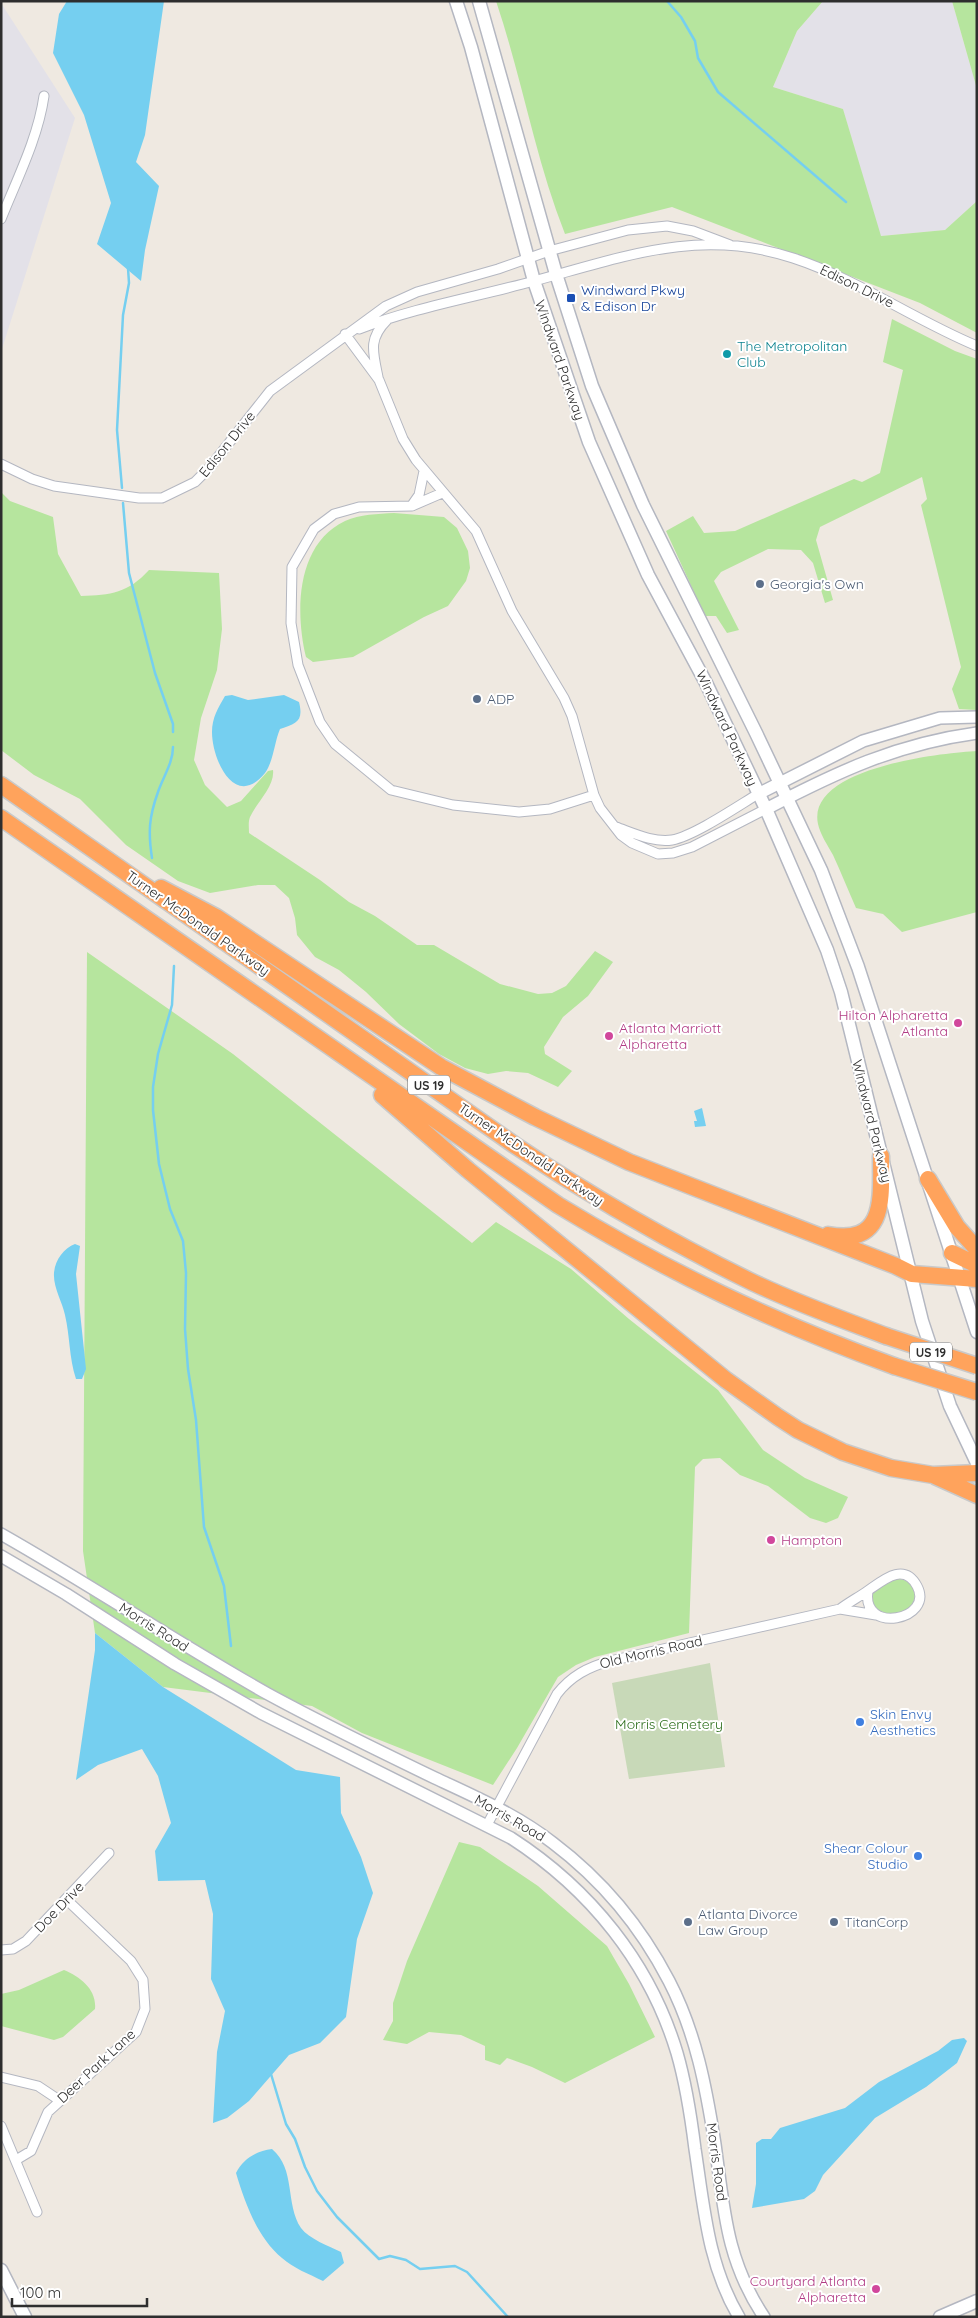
<svg xmlns="http://www.w3.org/2000/svg" width="978" height="2318" viewBox="0 0 978 2318" font-family="Quicksand,sans-serif">
<style>
.industrial{fill:#e3e1e8}
.green{fill:#b6e59e}
.cemetery{fill:#c8d9b8}
.water{fill:#75cff0}
.lines{fill:none;stroke-linecap:round;stroke-linejoin:round}
.stream{stroke:#75cff0;stroke-width:2.5}
.minor-casing{stroke:#b4b7c1;stroke-width:11}
.tertiary-casing{stroke:#b4b7c1;stroke-width:14}
.secondary-casing{stroke:#b4b7c1;stroke-width:15}
.motorway-casing{stroke:#c9c9c9;stroke-width:19}
.minor{stroke:#fff;stroke-width:9}
.tertiary{stroke:#fff;stroke-width:11}
.secondary{stroke:#fff;stroke-width:12}
.motorway{stroke:#ffa35c;stroke-width:16}
.motorway-bridge-casing{stroke:#c9c9c9;stroke-width:19;stroke-linecap:butt}
.motorway-bridge{stroke:#ffa35c;stroke-width:16}
.transit-dot{fill:#1a4fb4;stroke:#fff;stroke-width:2}
.culture-dot{fill:#0f9aa8;stroke:#fff;stroke-width:2}
.service-dot{fill:#5c6f8a;stroke:#fff;stroke-width:2}
.hotel-dot{fill:#d1479c;stroke:#fff;stroke-width:2}
.shop-dot{fill:#3f7fe0;stroke:#fff;stroke-width:2}
.labels{text-anchor:middle;dominant-baseline:central;stroke-width:4;stroke-linejoin:round;paint-order:stroke}
.shield{fill:#fff;stroke:#6d6d6d;stroke-width:1}
.shield-label{font-size:12px;font-weight:bold;fill:#2e2e2e}
.street-label{font-size:14px;fill:#2e2e2e;stroke:#fff}
.transit-label{font-size:14px;fill:#164399;stroke:#fff;text-anchor:start}
.culture-label{font-size:14px;fill:#0d838f;stroke:#fff;text-anchor:start}
.service-label{font-size:14px;fill:#4e5e75;stroke:#fff;text-anchor:start}
.hotel-label{font-size:14px;fill:#b23c85;stroke:#fff;text-anchor:end}
.shop-label{font-size:14px;fill:#366cbe;stroke:#fff;text-anchor:start}
.park-label{font-size:14px;fill:#2c6e1b;stroke:#fff}
</style>
<rect width="100%" height="100%" fill="#efe9e1"/>
<path class="industrial" d="M823,1h129l25,88v112l-32,29 -65,6 -37,-127 -70,-22 24,-56z
M1,3l74,115 -74,234z"/>
<path class="green" d="M496,1h327l-26,30 -24,56 70,22 38,127 64,-6 32,-29v132l-57,-30 -248,-96 -107,27c-30,-76 -43,-156 -69,-233z
M952,1h25v88z
M892,319l63,32 22,8v351l-18,-1 -7,-20 9,-22 -40,-162 6,-6 -5,-22 -102,50 -4,13 17,60 -8,3 -12,-40 -12,-13 -33,-1 -47,23 -7,9 25,49 -12,3 -11,-17h-11l-39,-85 27,-15 11,17 31,-2 119,-52 8,3 18,-9 23,-103 -20,-8z
M1,492l9,9 43,16 5,37 23,42c30,-1 47,-3 68,-26l70,3 3,56 -5,41 -16,48 -7,42 11,25 22,22 14,-6 27,-30 5,-1c2,16 -16,32 -23,47 -2,5 -1,11 -1,16l71,47 29,22 26,14 42,29h17l66,39 38,10 14,-1 14,-7 29,-35 18,11 -25,34 -25,21 -19,30 1,7 27,17 -14,16 -30,-14 -22,-2 -18,3 -23,-6 -26,-14 -40,-30 -33,-32 -27,-22 -24,-13 -18,-22 -2,-17 -6,-20 -14,-13h-17l-48,8 -32,-12 -52,-36 -46,-46 -46,-24 -33,-25z
M394,513l50,4 13,11 11,23 2,17 -4,13 -18,25 -24,11 -71,40 -40,5 -7,-5c-11,-45 -10,-113 39,-136 15,-7 33,-7 49,-8z
M977,751v161l-75,20 -19,-18 -27,-6c-8,-18 -15,-36 -23,-53 -5,-9 -13,-21 -15,-31 -12,-56 122,-71 159,-73z
M87,952l146,102 239,189 24,-21 75,47 58,50 89,71 45,60 42,28 43,19 -10,21 -12,5 -16,-5 -42,-32 -28,-11 -20,-17 -17,1 -8,8 -6,166 -94,24 -19,8 -18,12 -41,71 -24,37 -131,-52 -50,-27 -149,-19 -68,-54 -12,-82z
M896,1579c37,0 15,54 -22,28l-3,-12 5,-7z
M459,1842l21,5 58,39 69,60 22,38 26,53 -90,46 -33,-16 -25,-9 -7,7 -15,-5v-14l-24,-11 -32,-3 -22,12 -24,-4 10,-19v-18l14,-42z
M64,1970c17,7 33,20 31,39l-32,28 -9,3 -53,-14v-32l18,-4z"/>
<path class="cemetery" d="M710,1663l15,104 -96,12 -17,-96z"/>
<path class="water" d="M67,1h97l-19,134 -9,27 23,24 -14,64 -4,31 -44,-37 14,-41 -27,-88 -31,-62 6,-39z
M232,695l16,5 36,-5 15,7c5,20 -3,21 -19,27 -6,14 -6,31 -15,44 -30,37 -53,-13 -53,-41 0,-14 6,-24 13,-36z
M702,1108l4,18 -11,1 -1,-6h3l-3,-10z
M75,1244l5,2 -4,28 10,95 -4,10h-6c-7,-21 -6,-43 -11,-64 -3,-14 -12,-28 -11,-42 1,-13 10,-25 21,-29z
M95,1633l68,54 133,83 44,7 1,36 20,44 12,36 -16,46 -11,78 -26,26 -31,12 -40,46 -22,17 -14,5 4,-71 8,-41 -14,-32 2,-65 -8,-34 -47,1 -3,-30 16,-28 -13,-47 -16,-27 -44,16 -22,15 19,-130z
M964,2038l3,3 -10,22 -31,24 -51,31 -52,57 -8,16 -11,8 -52,9 4,-24v-41l6,-4h9l9,-11 65,-20 34,-26 59,-31 14,-11z
M272,2149c24,20 13,55 29,79 8,11 28,18 40,24l3,11 -21,18c-14,-7 -30,-13 -41,-23 -25,-21 -37,-55 -46,-85 7,-14 20,-22 36,-24z"/>
<g class="lines">
<path class="stream" d="M667,1l14,16 14,24 3,17 20,34 128,110
M122,488l-5,-58 6,-115 6,-32 -1,-15
M123,503l6,70 26,100 18,51v8
M152,858c-4,-26 -3,-41 6,-66 5,-15 15,-29 15,-45
M174,966l-2,39 -14,49 -5,33v23l6,54 11,45 13,32 3,32 -1,56 3,40 8,51 8,107 20,59 7,60
M271,2074l15,50 9,15 10,28 12,24 20,26 42,42 11,-3 16,4 14,9 35,-3 12,6 41,45"/>
<defs>
<path id="minor" d="M1,219c16,-40 37,-81 43,-123
M359,329c57,-22 117,-32 175,-48 89,-24 166,-54 259,-23 64,21 121,62 184,88
M345,334l34,46 24,59 13,21 60,71 36,80 52,87 8,18 22,79 6,13 21,27 11,8 26,11 15,-1 19,-6 74,-38
M378,377c-5,-25 -10,-38 9,-57
M1,464l31,15 22,7 85,12h23l33,-16 15,-15 60,-76 116,-85 31,-14 81,-23 51,-18 79,-21 39,-4 26,5 37,14
M442,493l-30,13 -53,1 -25,7 -20,15 -22,38 -1,56 7,42 22,57 15,22 56,46 62,15 66,7 31,-3 44,-14
M412,505l7,-10 5,-24
M616,827c17,6 38,16 56,13 22,-4 66,-34 86,-46
M840,1609c8,-6 17,-11 26,-17 14,-9 37,-32 51,-6 18,34 -56,49 -49,5
M487,1825l70,-131c14,-18 31,-27 53,-33l230,-52 36,6
M1,1950l12,-1 13,-8 83,-88
M1,2077l37,9 21,14
M1,2126l36,86
M16,2160l15,-9 17,-39 88,-80 9,-23 -2,-29 -12,-19 -64,-61"/>
<path id="tertiary" d="M758,794l105,-53 77,-23 37,-1
M766,809c71,-37 130,-65 211,-76
M1,1534c90,51 176,109 267,160 55,30 111,57 167,84 41,19 82,37 118,65 49,37 88,84 116,138 27,52 37,106 46,163 9,65 11,116 49,173
M1,1556l65,38 109,70 86,49 250,125c79,51 139,125 166,215 9,31 14,64 18,96 9,59 13,116 44,168"/>
<path id="secondary" d="M456,1l15,46 63,234 55,161 59,133 58,108 60,126 61,141 14,42 81,329 28,85 27,57
M479,1l77,273 36,112 51,119 113,228 65,137 37,97 119,365
M1,2270l24,47
M940,2317l37,-16"/>
<path id="motorway" d="M1,785l515,361c76,51 154,96 236,136 44,21 89,37 134,54
M1,818l557,387c110,67 215,117 336,161
M161,888l55,29 225,150 94,50 94,45 267,104 16,8 65,5
M382,1095l86,75 258,210 52,37 20,13 45,22 48,16 42,7 44,-2
M928,1179l29,48 20,22
M828,1235c59,11 53,-38 53,-79
M952,1253l25,12
M935,1476l42,19"/>
</defs>
<use href="#minor" class="minor-casing"/>
<use href="#tertiary" class="tertiary-casing"/>
<use href="#secondary" class="secondary-casing"/>
<use href="#motorway" class="motorway-casing"/>
<use href="#minor" class="minor"/>
<use href="#tertiary" class="tertiary"/>
<use href="#secondary" class="secondary"/>
<use href="#motorway" class="motorway"/>
<defs>
<path id="motorway-bridge" d="M886,1336l91,30
M894,1366l83,26"/>
</defs>
<use href="#motorway-bridge" class="motorway-bridge-casing"/>
<use href="#motorway-bridge" class="motorway-bridge"/>
</g>
<rect class="transit-dot" x="566" y="293" width="10" height="10" rx="2.5"/>
<circle class="culture-dot" cx="727" cy="354" r="5"/>
<g class="service-dot">
<circle cx="760" cy="584" r="5"/>
<circle cx="477" cy="699" r="5"/>
<circle cx="688" cy="1922" r="5"/>
<circle cx="834" cy="1922" r="5"/>
</g>
<g class="hotel-dot">
<circle cx="958" cy="1023" r="5"/>
<circle cx="609" cy="1036" r="5"/>
<circle cx="771" cy="1540" r="5"/>
<circle cx="876" cy="2289" r="5"/>
</g>
<g class="shop-dot">
<circle cx="860" cy="1722" r="5"/>
<circle cx="918" cy="1856" r="5"/>
</g>
<g class="labels">
<g class="shield">
<rect x="408" y="1075.5" width="42" height="19" rx="4"/>
<rect x="910" y="1342.5" width="42" height="19" rx="4"/>
</g>
<g class="shield-label">
<text x="429" y="1085">US 19</text>
<text x="931" y="1352">US 19</text>
</g>
<g class="street-label">
<text transform="translate(857 286) rotate(26)">Edison Drive</text>
<text transform="translate(560 360) rotate(71)">Windward Parkway</text>
<text transform="translate(227 444) rotate(-51)">Edison Drive</text>
<text transform="translate(727 728) rotate(65)">Windward Parkway</text>
<text transform="translate(198 923) rotate(35)">Turner McDonald Parkway</text>
<text transform="translate(872 1121) rotate(76)">Windward Parkway</text>
<text transform="translate(531 1154) rotate(34)">Turner McDonald Parkway</text>
<text transform="translate(154 1627) rotate(32)">Morris Road</text>
<text transform="translate(651 1652) rotate(-13)">Old Morris Road</text>
<text transform="translate(510 1818) rotate(30)">Morris Road</text>
<text transform="translate(59 1907) rotate(-46)">Doe Drive</text>
<text transform="translate(96 2066) rotate(-43)">Deer Park Lane</text>
<text transform="translate(717 2162) rotate(82)">Morris Road</text>
</g>
<g class="transit-label">
<text x="581" y="290">Windward Pkwy<tspan x="581" dy="16">&amp; Edison Dr</tspan></text>
</g>
<g class="culture-label">
<text x="737" y="346">The Metropolitan<tspan x="737" dy="16">Club</tspan></text>
</g>
<g class="service-label">
<text x="770" y="584">Georgia's Own</text>
<text x="487" y="699">ADP</text>
<text x="698" y="1914">Atlanta Divorce<tspan x="698" dy="16">Law Group</tspan></text>
<text x="844" y="1922">TitanCorp</text>
</g>
<g class="hotel-label">
<text x="948" y="1015">Hilton Alpharetta<tspan x="948" dy="16">Atlanta</tspan></text>
<text x="619" y="1028" text-anchor="start">Atlanta Marriott<tspan x="619" dy="16">Alpharetta</tspan></text>
<text x="781" y="1540" text-anchor="start">Hampton</text>
<text x="866" y="2281">Courtyard Atlanta<tspan x="866" dy="16">Alpharetta</tspan></text>
</g>
<g class="shop-label">
<text x="870" y="1714">Skin Envy<tspan x="870" dy="16">Aesthetics</tspan></text>
<text x="908" y="1848" text-anchor="end">Shear Colour<tspan x="908" dy="16">Studio</tspan></text>
</g>
<g class="park-label">
<text x="669" y="1724">Morris Cemetery</text>
</g>
</g>
<rect width="978" height="2318" fill="none" stroke="#2e2e2e" stroke-width="5"/>
<path d="M12 2298v8h135v-8" fill="none" stroke="#2e2e2e" stroke-width="2.5"/>
<text x="20" y="2298" font-size="15" fill="#2e2e2e" stroke="#ffffff" stroke-width="4" paint-order="stroke">100 m</text>
</svg>
